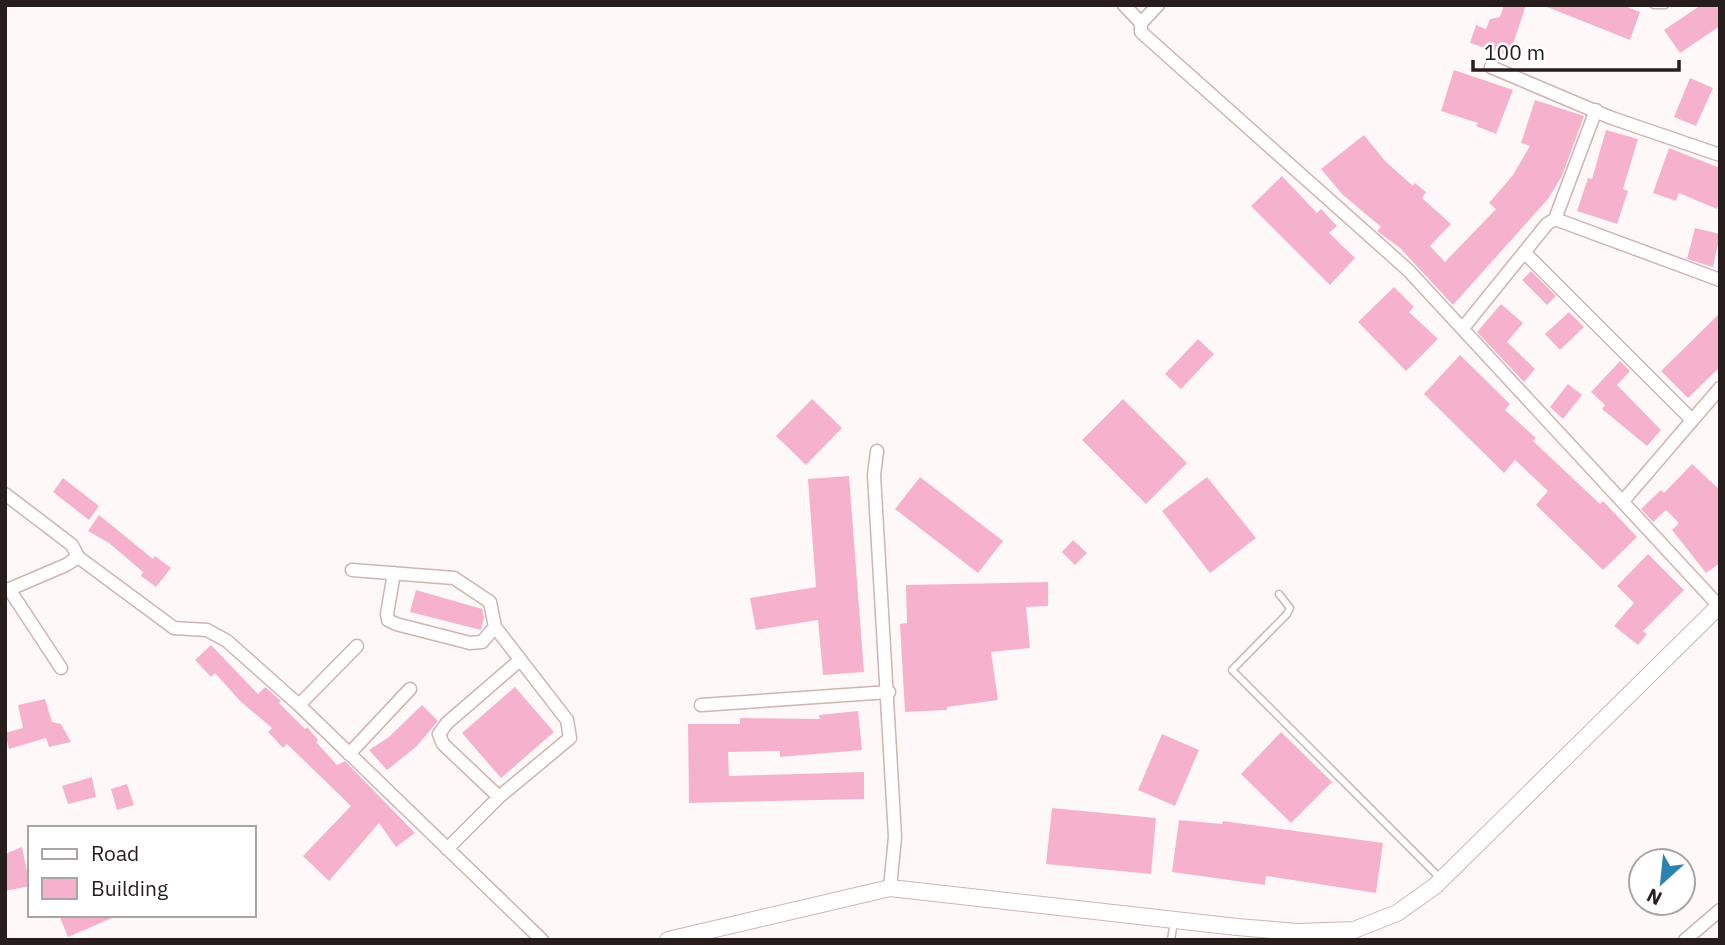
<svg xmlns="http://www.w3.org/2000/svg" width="1725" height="945" viewBox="0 0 1725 945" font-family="'IBM Plex Sans',sans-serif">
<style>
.building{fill:#f6b2cd}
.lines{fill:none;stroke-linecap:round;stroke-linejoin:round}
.service-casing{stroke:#ceb4b2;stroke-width:9}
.minor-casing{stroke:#ceb4b2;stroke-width:15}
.tertiary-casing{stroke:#ceb4b2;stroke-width:18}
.service{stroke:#fff;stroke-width:6}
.minor{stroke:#fff;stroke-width:12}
.tertiary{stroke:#fff;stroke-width:16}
</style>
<rect width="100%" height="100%" fill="#fef9f8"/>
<path class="building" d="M1504,5h22l-17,51 -39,-13 6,-18 10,4 4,-10 10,-2z
M1542,5h80l18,7 -10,28z
M1701,5h19v21l-40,27 -16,-23z
M1454,70l59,20 -17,44 -20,-8 2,-3 -37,-12z
M1690,78l23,10 -17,38 -22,-9z
M1535,100l49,16 -22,60 -14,23 -95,106 -53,-57 -23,-17 4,-4 -39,-33 -21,-25 43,-34 21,26 28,25 2,-3 11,9 -4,6 29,26 -21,22 15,16 51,-53 -7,-6 24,-28 17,-29 -9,-3z
M1606,130l32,9 -15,50 5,2 -11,33 -40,-13 11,-33 4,1z
M1669,148l51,20v34l-3,7 -38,-16 -3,8 -23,-8z
M1282,176l35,37 4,-4 16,17 -8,7 26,25 -25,27 -79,-79z
M1695,228l25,6 -7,33 -26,-8z
M1531,271l25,25 -9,9 -25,-25z
M1394,287l20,20 -5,5 29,27 -32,32 -48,-49z
M1501,304l22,19 -16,19 28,27 -11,13 -47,-50z
M1569,312l15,15 -24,23 -15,-16z
M1720,313v54l-32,31 -27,-27z
M1198,339l16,15 -33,35 -16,-15z
M1460,355l50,49 -5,6 31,28 -3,3 67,63 3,-3 34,36 -34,33 -67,-65 12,-14 -33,-31 -11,13 -80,-79z
M1620,361l10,10 -13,14 44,45 -14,16 -45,-37 3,-4 -14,-13z
M1568,384l14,11 -19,24 -13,-12z
M812,399l30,29 -36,37 -30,-29z
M1123,399l64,64 -41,41 -64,-64z
M1692,464l28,26v73l-14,10 -34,-43 7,-7 -13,-13 -13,12 -12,-13 20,-19 3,3z
M849,476l15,196 -41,3 -5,-55 -62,10 -6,-32 66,-11 -8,-108z
M920,477l83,64 -25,32 -83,-64z
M1207,477l49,61 -46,35 -48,-62z
M63,478l36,28 -10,14 -36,-28z
M99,515l54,44 2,-3 16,12 -15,19 -15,-11 2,-4 -34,-29 -21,-12z
M1073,540l14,13 -12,12 -13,-13z
M1648,554l36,36 -41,41 4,3 -9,11 -24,-19 20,-23 -17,-17z
M1048,582v24l-22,1 4,41 -39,4 7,48 -51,7v3l-42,2 -5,-88 7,-1 -1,-38z
M416,590l66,19 2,9 -3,12 -71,-18z
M211,645l47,49 7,-7 16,14 -2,2 26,26 2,-2 11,13 -2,2 21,23 8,-4 70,72 -19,14 -17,-24 -50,58 -26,-25 48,-50 -64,-62 -4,4 -15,-16 4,-4 -32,-27 -25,-28 -4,4 -16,-17z
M515,687l39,45 -53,46 -39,-45z
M45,699l7,23 9,2 10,18 -22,5 -3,-9 -37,11 -4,-16 18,-5 -5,-23z
M422,705l16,16 -22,26 -29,23 -18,-20 20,-13z
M858,711l4,39 -82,7v-6l-52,1 1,24 135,-4v27l-175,4 -1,-79h52v-6l80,1 -1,-4z
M1281,732l51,50 -41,41 -50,-49z
M1162,734l37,16 -24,56 -37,-16z
M92,777l4,20 -28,7 -6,-18z
M127,784l7,21 -17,5 -6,-21z
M1052,808l104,10 -5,56 -105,-10z
M1179,820l43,4 1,-3 160,22 -7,50 -110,-17 -1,9 -93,-13z
M22,847l8,39 -25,5v-37z
M59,915h60l-51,22z"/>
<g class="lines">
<defs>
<path id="service" d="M1654,5h11
M1279,594l11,14 -3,6 -55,56 208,208
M1171,940l3,-19"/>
<path id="minor" d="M1124,5l17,18
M1158,5l-17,18v9l267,238 311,336
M1491,67l118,50 111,38
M1555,219l165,61
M1525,253l166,166
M1463,328l84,-104 8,-5 41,-109
M877,451l-3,24 21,362 -5,51
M5,494l67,51 6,12 96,71 33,2 20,11 72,64 243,235
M1623,501l97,-113
M352,570l102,8 36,24 5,25 72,93 3,18 -71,59 -52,52
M394,573l-7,41 1,6 8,4 74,19 12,-1 13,-15
M9,589l52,79
M5,591l61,-26 12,-8
M299,705l58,-59
M701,705l188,-13
M349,754l61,-65
M499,797l-56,-53 -4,-10 8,-11 73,-63
M1685,940l35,-30"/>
<path id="tertiary" d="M668,940l222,-52 347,39 61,5 56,-2 43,-17 38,-27 285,-281"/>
</defs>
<use href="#service" class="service-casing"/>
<use href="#minor" class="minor-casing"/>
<use href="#tertiary" class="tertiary-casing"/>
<use href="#service" class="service"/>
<use href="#minor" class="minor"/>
<use href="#tertiary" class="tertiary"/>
</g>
<rect width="1725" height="945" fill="none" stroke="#271d1d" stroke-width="14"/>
<rect x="28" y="826" width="228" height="91" fill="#ffffff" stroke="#a9a5a5" stroke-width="2"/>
<rect x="42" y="849" width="35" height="10" fill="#ffffff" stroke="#a9a5a5" stroke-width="2"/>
<text x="91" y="861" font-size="21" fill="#271d1d">Road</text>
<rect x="42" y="878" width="35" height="21" fill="#f6b2cd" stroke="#a9a5a5" stroke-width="2"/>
<text x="91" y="896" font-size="21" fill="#271d1d">Building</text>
<g transform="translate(1662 882) rotate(207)"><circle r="33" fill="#ffffff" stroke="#a9a5a5" stroke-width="2"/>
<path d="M0-5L12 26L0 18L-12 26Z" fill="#2c83b2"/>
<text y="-10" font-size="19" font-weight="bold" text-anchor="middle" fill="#271d1d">N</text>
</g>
<path d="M1473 60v10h206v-10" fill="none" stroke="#271d1d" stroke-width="3.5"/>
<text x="1484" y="60" font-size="21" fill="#271d1d" stroke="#ffffff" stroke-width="5" paint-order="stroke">100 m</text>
</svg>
